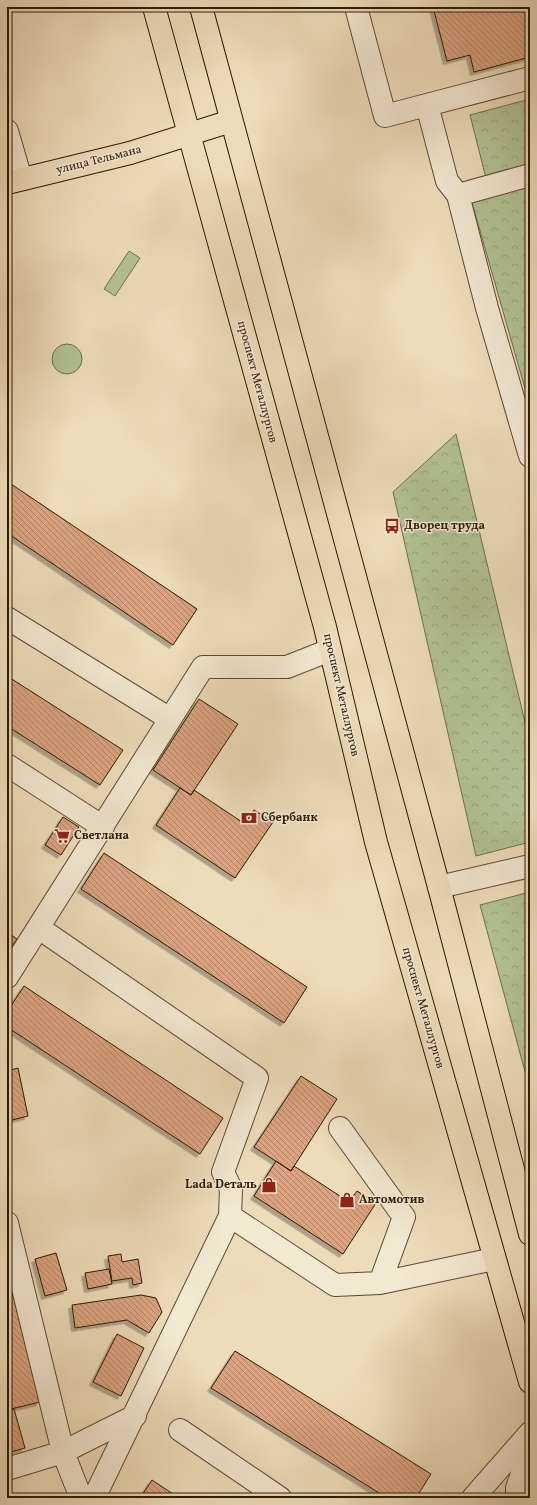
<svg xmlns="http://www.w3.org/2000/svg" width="537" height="1505" viewBox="0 0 537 1505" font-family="Vollkorn,serif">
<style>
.grass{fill:#b2c295;stroke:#6f6e4c}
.forest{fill:url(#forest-crowns);stroke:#6f6e4c}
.building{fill:url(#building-back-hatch);stroke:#2c1a02;filter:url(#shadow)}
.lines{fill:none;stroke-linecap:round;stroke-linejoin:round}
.minor-casing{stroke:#5c4a30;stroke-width:24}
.major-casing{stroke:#2c1a02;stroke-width:24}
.minor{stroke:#f3e8d2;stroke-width:22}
.major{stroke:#eddcba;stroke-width:22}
.labels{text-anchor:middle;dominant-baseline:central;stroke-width:3;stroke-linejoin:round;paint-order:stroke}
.street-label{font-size:12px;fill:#2c1a02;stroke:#f3e8d2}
.poi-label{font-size:12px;font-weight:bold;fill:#2c1a02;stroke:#f3e8d2;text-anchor:start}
</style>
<defs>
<pattern id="forest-crowns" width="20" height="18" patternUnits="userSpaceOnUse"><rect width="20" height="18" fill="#b2c295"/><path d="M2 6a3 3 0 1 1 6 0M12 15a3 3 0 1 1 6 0" fill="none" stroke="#99a67f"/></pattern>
<pattern id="building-back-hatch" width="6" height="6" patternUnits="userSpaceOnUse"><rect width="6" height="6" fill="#dba380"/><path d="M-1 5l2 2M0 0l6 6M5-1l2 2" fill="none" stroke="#b28467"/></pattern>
<filter id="shadow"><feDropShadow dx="-3.5" dy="3.5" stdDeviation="0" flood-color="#0004"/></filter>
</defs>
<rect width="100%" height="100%" fill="#eddcba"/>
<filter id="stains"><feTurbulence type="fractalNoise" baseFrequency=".005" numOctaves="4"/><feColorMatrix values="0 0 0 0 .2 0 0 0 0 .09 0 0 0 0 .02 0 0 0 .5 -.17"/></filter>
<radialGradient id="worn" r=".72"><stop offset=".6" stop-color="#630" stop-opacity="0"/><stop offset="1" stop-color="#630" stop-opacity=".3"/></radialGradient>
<path class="grass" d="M129,251l11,7 -25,38 -11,-7z
M52 359a15 15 0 1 1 30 0a15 15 0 1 1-30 0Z"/>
<path class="forest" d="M530,99v67l-44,12 -16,-63z
M530,183v223l-59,-207z
M456,434l74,309v99l-54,14 -83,-364z
M530,892v198l-50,-185z"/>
<path class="building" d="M433,7h97v50l-56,15 -4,-17 -23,6z
M8,482l189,127 -24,36 -166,-112z
M7,676l116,74 -23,35 -93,-59z
M199,699l39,25 -47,71 -38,-25z
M180,788l11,7 3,-5 51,34 9,-14 19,12 -38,56 -79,-53z
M63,817l16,10 -18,28 -16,-10z
M104,853l203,134 -23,36 -203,-134z
M7,932l10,7 -10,15z
M24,986l199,132 -23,36 -193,-127v-15z
M18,1068l10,48 -20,5 -1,-50z
M301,1076l36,23 -46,72 -37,-24z
M276,1161l15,10 3,-5 55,36 8,-11 19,12 -33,51 -89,-58z
M56,1253l11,37 -22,6 -10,-37z
M121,1254l1,8 16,-3 4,24 -9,2 -1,-7 -20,3 -4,-25z
M109,1269l3,15 -24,5 -3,-16z
M7,1271l33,131 -33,8z
M141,1295l15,3 6,14 -13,21 -22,-13 -52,8 -3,-23z
M117,1334l27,14 -23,48 -28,-14z
M235,1351l196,123 -15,24h-29l-176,-110z
M14,1409l11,39 -18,5v-43z
M152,1480l27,18h-39z"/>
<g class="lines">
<defs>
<path id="minor" d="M356,7l29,109 145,-38
M427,105l20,76 11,14 29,113 43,148
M7,131l14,48
M458,195l72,-20
M7,618l163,101
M7,765l96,62
M439,887l91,-21
M39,928l218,150 -34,94 8,17 -1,27 -136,282
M7,977l196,-310h84l43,-17
M340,1128l64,89 -24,66
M230,1216l105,69 45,-2 114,-24
M7,1223l56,229 18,46
M180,1430l100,68
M7,1469l56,-17 72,-36
M473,1498l57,-65
M517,1498v-10l13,-37"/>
<path id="major" d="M154,7l171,620 51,215 154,540
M201,7l238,880 91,347
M7,183l123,-30 101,-32"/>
</defs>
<use href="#minor" class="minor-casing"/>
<use href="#major" class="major-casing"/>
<use href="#minor" class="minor"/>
<use href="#major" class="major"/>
</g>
<defs>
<symbol id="bus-bare" viewBox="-9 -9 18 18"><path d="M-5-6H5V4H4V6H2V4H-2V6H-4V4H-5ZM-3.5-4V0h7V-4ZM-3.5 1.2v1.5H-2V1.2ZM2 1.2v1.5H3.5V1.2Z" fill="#8f2418" stroke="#f3e8d2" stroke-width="2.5" paint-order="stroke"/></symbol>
<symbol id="bank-bare" viewBox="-9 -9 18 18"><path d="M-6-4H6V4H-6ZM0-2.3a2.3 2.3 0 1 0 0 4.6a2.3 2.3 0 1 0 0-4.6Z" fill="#8f2418" stroke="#f3e8d2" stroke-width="2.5" paint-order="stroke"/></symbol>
<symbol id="supermarket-bare" viewBox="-9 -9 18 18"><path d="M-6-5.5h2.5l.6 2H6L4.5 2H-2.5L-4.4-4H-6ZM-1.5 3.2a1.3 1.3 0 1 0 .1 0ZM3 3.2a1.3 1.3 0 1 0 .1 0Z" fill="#8f2418" stroke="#f3e8d2" stroke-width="2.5" paint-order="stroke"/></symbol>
<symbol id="shop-bare" viewBox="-9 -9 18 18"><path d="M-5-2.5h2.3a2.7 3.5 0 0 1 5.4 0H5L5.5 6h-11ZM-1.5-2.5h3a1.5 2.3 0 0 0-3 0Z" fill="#8f2418" stroke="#f3e8d2" stroke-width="2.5" paint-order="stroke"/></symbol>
</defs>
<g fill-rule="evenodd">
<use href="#bus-bare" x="381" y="515" width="22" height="22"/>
<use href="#bank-bare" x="238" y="807" width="22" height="22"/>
<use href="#supermarket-bare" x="51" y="825" width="22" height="22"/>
<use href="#shop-bare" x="258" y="1174" width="22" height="22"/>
<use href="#shop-bare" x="336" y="1189" width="22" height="22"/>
</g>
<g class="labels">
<g class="street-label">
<text transform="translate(99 160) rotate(-14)">улица Тельмана</text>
<text transform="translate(257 382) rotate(75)">проспект Металлургов</text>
<text transform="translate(341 695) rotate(77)">проспект Металлургов</text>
<text transform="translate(423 1008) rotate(74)">проспект Металлургов</text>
</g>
<g class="poi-label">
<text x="404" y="526">Дворец труда</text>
<text x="261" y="818">Сбербанк</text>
<text x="74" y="836">Светлана</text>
<text x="257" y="1185" text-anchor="end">Lada Dеталь</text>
<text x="359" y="1200">Автомотив</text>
</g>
</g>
<rect width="537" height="1505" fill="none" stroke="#eddcba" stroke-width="24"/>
<rect x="8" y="8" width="521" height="1489" fill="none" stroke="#2c1a02" stroke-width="2"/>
<rect x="12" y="12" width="513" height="1481" fill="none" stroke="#2c1a02"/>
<rect width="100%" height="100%" filter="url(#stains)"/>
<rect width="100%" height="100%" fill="url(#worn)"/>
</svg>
